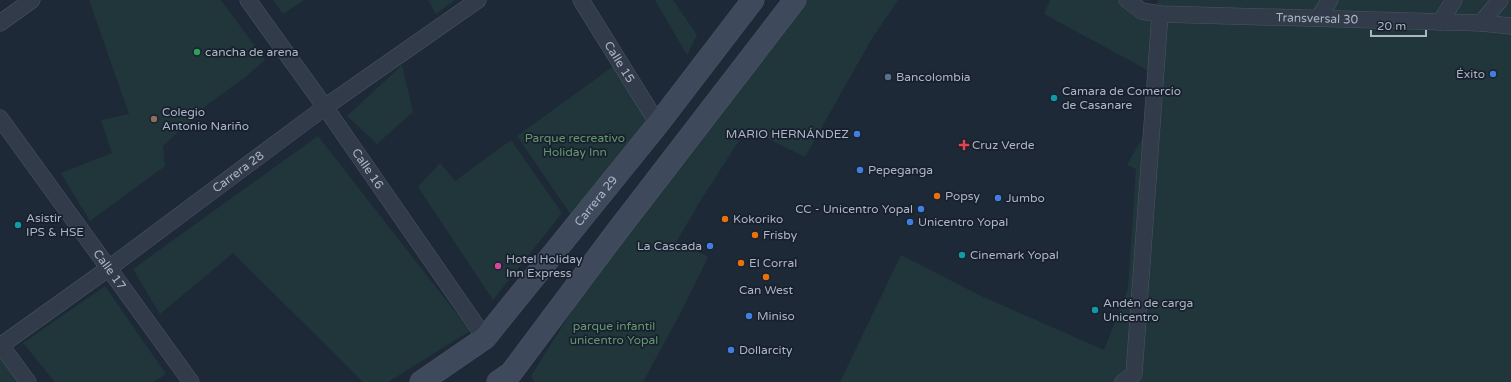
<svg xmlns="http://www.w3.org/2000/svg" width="1511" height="382" viewBox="0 0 1511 382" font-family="'Varela Round',sans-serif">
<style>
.green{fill:#20363a}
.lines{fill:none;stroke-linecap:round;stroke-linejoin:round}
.minor-casing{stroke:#4c5564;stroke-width:17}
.secondary-casing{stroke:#4c5564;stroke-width:23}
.minor{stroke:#323b49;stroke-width:16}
.secondary{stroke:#3f495c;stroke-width:22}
.leisure-dot{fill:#2e9e5b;stroke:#18202d;stroke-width:1.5}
.shop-dot{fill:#3f7fe0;stroke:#18202d;stroke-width:1.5}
.service-dot{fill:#5c6f8a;stroke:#18202d;stroke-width:1.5}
.culture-dot{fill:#0f9aa8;stroke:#18202d;stroke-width:1.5}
.education-dot{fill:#8d6e63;stroke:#18202d;stroke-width:1.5}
.health-dot{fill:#e0444e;stroke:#18202d;stroke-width:1.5}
.food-dot{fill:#e8710a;stroke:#18202d;stroke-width:1.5}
.hotel-dot{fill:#d1479c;stroke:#18202d;stroke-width:1.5}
.labels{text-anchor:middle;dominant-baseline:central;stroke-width:3.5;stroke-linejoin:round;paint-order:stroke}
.street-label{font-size:12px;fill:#acb5c6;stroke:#18202d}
.poi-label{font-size:12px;fill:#acb5c6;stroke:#18202d;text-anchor:start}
.park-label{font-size:12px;fill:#629870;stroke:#18202d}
</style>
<rect width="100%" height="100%" fill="#1e2938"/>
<path class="green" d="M89,0h132l44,60 -22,19 -35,25 -45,42 2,20 -75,55 -29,-48 51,-20 -11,-33 28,-6z
M273,0h31l-21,14z
M428,0h27l-19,14z
M655,0h18l24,35 -10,20z
M804,0h94l-27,40 -66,117 -58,-29 -48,75 -22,38 31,16 -27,55 -38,70h-108l-4,-6 69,-110z
M1050,0h68l21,15 11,-2 9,-13h352v382h-671l61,-127 80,41 123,54 24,-62 8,-119 -9,-4 19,-33 5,-60 -107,-58z
M402,65l11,47 -36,32 -30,-28z
M615,65l36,53 -80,97 -54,-79z
M318,136l152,195 -82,51h-25l-130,-129 -73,61 -27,-45z
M511,140l51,73 -69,87 -75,-113 22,-24 15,18z
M105,286l61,88 -12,8h-99l-32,-39z
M0,357l24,25h-24z"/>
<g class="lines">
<defs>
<g id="minor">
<path id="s1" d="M248,0l77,107 160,231"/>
<path id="s2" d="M581,0l77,124"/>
<path id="s3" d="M1127,0l15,11 18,3 321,9 30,3"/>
<path d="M1318,18l12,-18"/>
<path d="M1440,22l14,-22"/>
<path d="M0,23l32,-23"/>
<path d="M1481,23l19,-23"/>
<path id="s4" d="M0,118l191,264"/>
<path d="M0,344l28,38"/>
<path id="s5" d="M0,346l109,-78 216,-161 153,-107"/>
<path d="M1123,382l11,-8 26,-360"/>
</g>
<g id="secondary">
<path id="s6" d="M421,382l64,-44 173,-214 95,-124"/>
<path d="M498,382l13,-9 104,-139 180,-234"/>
</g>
</defs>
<use href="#minor" class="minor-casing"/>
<use href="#secondary" class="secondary-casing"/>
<use href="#minor" class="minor"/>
<use href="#secondary" class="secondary"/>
</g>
<circle class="leisure-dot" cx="197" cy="52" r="4"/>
<g class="shop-dot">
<circle cx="1493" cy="74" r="4"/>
<circle cx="857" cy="134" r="4"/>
<circle cx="860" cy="170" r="4"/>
<circle cx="998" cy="198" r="4"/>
<circle cx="921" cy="209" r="4"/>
<circle cx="910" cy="222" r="4"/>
<circle cx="710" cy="246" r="4"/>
<circle cx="749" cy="316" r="4"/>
<circle cx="731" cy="350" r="4"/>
</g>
<circle class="service-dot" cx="888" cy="77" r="4"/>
<g class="culture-dot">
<circle cx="1054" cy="98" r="4"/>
<circle cx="18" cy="225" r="4"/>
<circle cx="962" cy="255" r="4"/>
<circle cx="1095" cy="310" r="4"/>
</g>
<circle class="education-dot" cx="154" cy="119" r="4"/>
<path class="health-dot" d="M962 139h4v4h4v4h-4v4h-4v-4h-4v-4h4z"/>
<g class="food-dot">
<circle cx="937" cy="196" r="4"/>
<circle cx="725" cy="219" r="4"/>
<circle cx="755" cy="235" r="4"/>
<circle cx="741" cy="263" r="4"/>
<circle cx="766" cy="277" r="4"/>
</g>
<circle class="hotel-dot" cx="498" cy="266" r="4"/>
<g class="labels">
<g class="street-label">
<text stroke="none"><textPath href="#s3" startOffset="194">Transversal 30</textPath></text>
<text stroke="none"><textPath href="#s2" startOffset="73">Calle 15</textPath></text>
<text stroke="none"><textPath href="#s1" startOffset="207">Calle 16</textPath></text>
<text stroke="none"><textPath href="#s5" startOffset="295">Carrera 28</textPath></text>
<text stroke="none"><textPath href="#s6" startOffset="254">Carrera 29</textPath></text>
<text stroke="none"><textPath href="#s4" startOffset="187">Calle 17</textPath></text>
</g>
<g class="poi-label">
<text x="205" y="52">cancha de arena</text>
<text x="1485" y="74" text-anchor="end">Éxito</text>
<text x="896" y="77">Bancolombia</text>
<text x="1062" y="91">Camara de Comercio<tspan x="1062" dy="14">de Casanare</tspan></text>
<text x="162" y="112">Colegio<tspan x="162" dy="14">Antonio Nariño</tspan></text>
<text x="849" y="134" text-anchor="end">MARIO HERNÁNDEZ</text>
<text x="972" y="145">Cruz Verde</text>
<text x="868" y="170">Pepeganga</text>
<text x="945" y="196">Popsy</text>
<text x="1006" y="198">Jumbo</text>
<text x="913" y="209" text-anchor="end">CC - Unicentro Yopal</text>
<text x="26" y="218">Asistir<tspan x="26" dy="14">IPS &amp; HSE</tspan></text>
<text x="733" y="219">Kokoriko</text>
<text x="918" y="222">Unicentro Yopal</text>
<text x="763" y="235">Frisby</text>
<text x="702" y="246" text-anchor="end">La Cascada</text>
<text x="970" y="255">Cinemark Yopal</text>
<text x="506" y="259">Hotel Holiday<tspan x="506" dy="14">Inn Express</tspan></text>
<text x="749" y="263">El Corral</text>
<text x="766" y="290" text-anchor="middle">Can West</text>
<text x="1103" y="303">Andén de carga<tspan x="1103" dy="14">Unicentro</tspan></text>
<text x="757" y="316">Miniso</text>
<text x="739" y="350">Dollarcity</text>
</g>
<g class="park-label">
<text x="575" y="138">Parque recreativo<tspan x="575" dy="14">Holiday Inn</tspan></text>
<text x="614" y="326">parque infantil<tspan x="614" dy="14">unicentro Yopal</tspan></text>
</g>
</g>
<path d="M1371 30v6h55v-6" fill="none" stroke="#acb5c6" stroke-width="2"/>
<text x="1377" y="30" font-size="12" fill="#acb5c6" stroke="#18202d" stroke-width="3" paint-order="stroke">20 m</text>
</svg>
